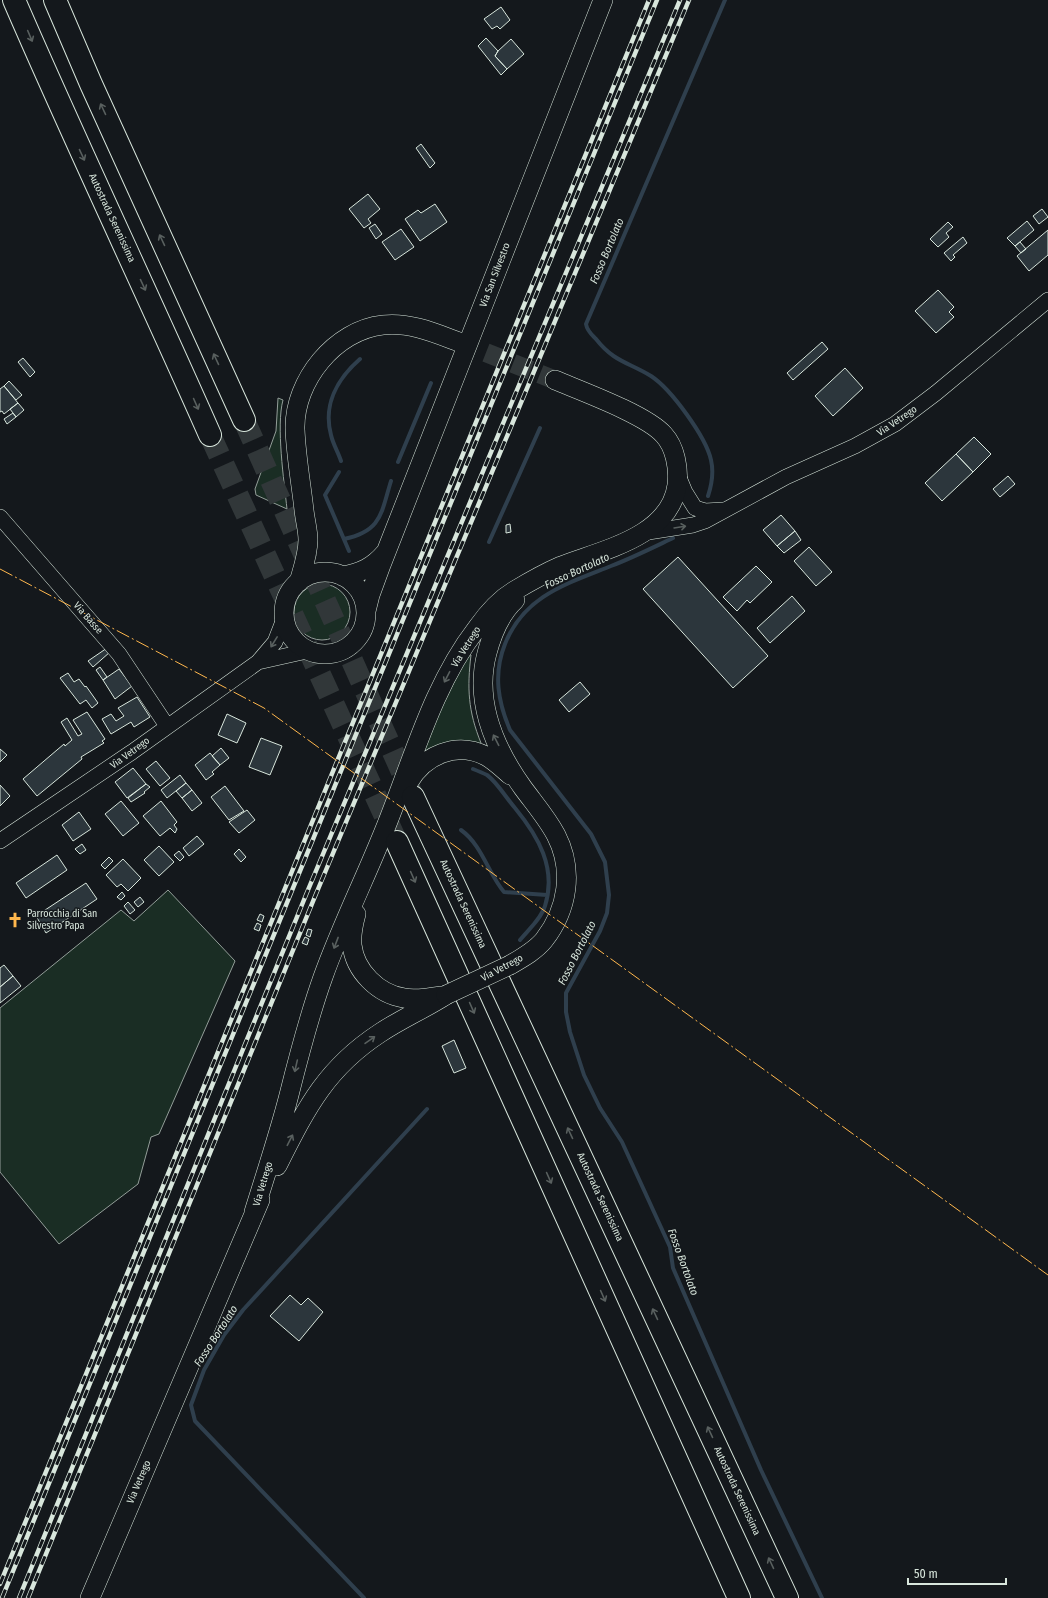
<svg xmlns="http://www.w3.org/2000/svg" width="1048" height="1598" viewBox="0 0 1048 1598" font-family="'Fira Sans Condensed',sans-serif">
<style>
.green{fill:#1a2d24;stroke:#939e99}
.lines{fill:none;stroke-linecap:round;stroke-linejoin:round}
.stream{stroke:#2f3f4d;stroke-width:4}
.building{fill:#2c363c;stroke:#d8e6dc}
.major-tunnel{stroke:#313739;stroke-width:19;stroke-dasharray:19 10;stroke-linecap:butt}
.highway-tunnel{stroke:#313739;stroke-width:22;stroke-dasharray:22 11;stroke-linecap:butt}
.minor-casing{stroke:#d8e6dc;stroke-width:16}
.major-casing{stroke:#d8e6dc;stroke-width:20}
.highway-casing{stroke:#d8e6dc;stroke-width:24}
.minor{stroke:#14181c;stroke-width:15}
.major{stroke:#14181c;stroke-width:19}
.highway{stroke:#14181c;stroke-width:22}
.rail-casing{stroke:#d8e6dc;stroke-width:4.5}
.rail{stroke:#14181c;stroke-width:3;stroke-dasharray:9;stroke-linecap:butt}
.major-bridge-casing{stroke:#d8e6dc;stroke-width:20;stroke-linecap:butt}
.major-bridge{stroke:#14181c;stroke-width:19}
.power{stroke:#ffb74d;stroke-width:1;stroke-dasharray:14 3 2 3;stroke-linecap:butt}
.oneway{stroke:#59605f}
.labels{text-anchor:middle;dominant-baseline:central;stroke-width:3;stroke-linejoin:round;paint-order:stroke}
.street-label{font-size:10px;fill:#d8e6dc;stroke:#14181c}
.poi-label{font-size:10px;fill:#d8e6dc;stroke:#14181c;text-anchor:start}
.water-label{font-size:11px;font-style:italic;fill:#d8e6dc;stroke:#14181c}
</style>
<rect width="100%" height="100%" fill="#14181c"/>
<path class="green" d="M278,398l5,2c-7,26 1,81 4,109l-31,-14 -1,-6 21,-58z
M294 612a28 28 0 1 1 56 0a28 28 0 1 1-56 0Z
M468,655h3c-4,33 -3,56 10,88l-62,15 16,-39z
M168,890l67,71 -76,173 -8,3 -13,47 -79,60 -59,-72v-164l121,-98 13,11z"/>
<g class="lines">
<path class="stream" d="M341,461c-3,-9 -8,-17 -10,-26 -8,-30 6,-56 29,-76
M398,462l33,-79
M339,472l-14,23 24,56
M708,496c4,-12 6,-23 3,-36 -5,-23 -40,-71 -60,-84 -23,-14 -37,-14 -55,-37 -4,-4 -9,-8 -10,-15l139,-324
M673,538c-21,10 -41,20 -62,28 -45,18 -87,30 -106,78 -12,30 -7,58 5,86l81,104 14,28 4,33 -2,18 -7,18 -34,62v19l4,20 14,43 16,33 22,34 48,105 3,21 88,202 61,128
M344,539c38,-8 37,-26 47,-58
M489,542l51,-114
M473,769c5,2 10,4 14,6 9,6 20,24 28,33 23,28 42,60 30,98 -4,13 -17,24 -25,34
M461,830c21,15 27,43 43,62l43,3
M364,1598l-169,-177 -4,-16 13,-35 20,-35 19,-25 184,-201"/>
</g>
<path class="building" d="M501,7l9,13 -10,9 -3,-3 -5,3 -8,-10z
M486,38l12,13 -3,5 12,13 -6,6 -23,-29z
M511,39l13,15 -17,15 -12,-13 3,-5z
M421,144l14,19 -5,5 -14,-20z
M368,194l12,15 -12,10 3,4 -7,5 -15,-19z
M435,204l12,18 -27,19 -15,-22 13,-9 3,3z
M1042,209l6,8 -9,7 -6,-8z
M1027,221l7,9 -19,16 -8,-8z
M948,222l5,5 -7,6 3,4 -11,10 -8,-8z
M375,224l7,10 -6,5 -7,-11z
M401,229l13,18 -19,13 -13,-18z
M1048,230v25l-19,16 -12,-15z
M963,237l4,6 -14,12 2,2 -4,4 -7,-8z
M1020,242l6,7 -5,4 -6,-7z
M938,290l16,17 -5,5 5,5 -18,16 -21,-22z
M822,342l6,7 -35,31 -6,-7z
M23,358l12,14 -5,5 -12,-15z
M845,368l18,20 -30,28 -18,-20z
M9,381l13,14 -6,5 -12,-14z
M4,386l14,17 -14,11 -2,-3 -2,1v-23z
M18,403l6,7 -8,7 -6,-8z
M13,413l3,4 -9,7 -3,-5z
M974,437l17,17 -18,18 -17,-18z
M956,454l17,18 -31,29 -17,-18z
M1008,476l7,8 -15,13 -7,-8z
M781,515l14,16 -18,15 -14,-16z
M510,524l1,8 -5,1v-8z
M795,531l6,9 -17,13 -7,-7z
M809,547l23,25 -16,14 -22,-25z
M678,557l90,99 -35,32 -90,-99z
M756,566l16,16 -22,21 -3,-3 -10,11 -14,-14z
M792,596l13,15 -35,32 -13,-15z
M107,648l3,4 -17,15 -5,-6z
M100,667l7,10 -4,3 -7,-10z
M119,669l13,17 -17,13 -12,-19z
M68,673l6,9 5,-3 6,8 1,-1 12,17 -6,5 -6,-8 -6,4 -20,-26z
M580,682l10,12 -21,18 -10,-12z
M137,697l13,20 -16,10 -3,-5 -20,12 -9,-15 9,-5 5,7 8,-5 -6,-8z
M87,712l18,27 -3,2 2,2 -23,14 1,2 -45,37 -14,-17 41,-35 1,2 7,-6 -11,-18 6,-4 11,18 4,-2 -9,-14z
M227,714l19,9 -9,20 -19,-8z
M261,738l21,8 -12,29 -21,-8z
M221,748l8,10 -9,7 -8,-9z
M0,749l7,6 -7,7z
M210,753l10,12 -8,7 2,2 -8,6 -11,-15z
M156,761l14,17 -10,8 -14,-17z
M133,768l13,16 -19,14 -12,-16z
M180,775l6,8 -19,15 -6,-8z
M186,783l6,7 -10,8 -6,-7z
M146,784l4,3 -6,5 1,1 -14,9 -3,-4z
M0,785l10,11 -10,10z
M225,786l19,25 -15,9 -18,-23z
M192,790l10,13 -10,8 -10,-13z
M121,801l18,22 -16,13 -18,-22z
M161,801l16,21 -3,3 3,4 -2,4 -5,-5 -10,8 -17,-20z
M247,810l8,10 -16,13 -10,-11z
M79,812l12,17 -18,12 -11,-16z
M197,836l7,8 -15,12 -6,-8z
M82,844l4,6 -6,4 -5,-5z
M159,846l15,16 -15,14 -15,-16z
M239,849l7,8 -5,5 -7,-8z
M179,851l5,6 -4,4 -6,-6z
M57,855l10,15 -41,28 -10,-15z
M109,857l4,4 -8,8 -4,-4z
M123,859l18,19 -13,13 -7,-7 -4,3 -11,-12z
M86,883l11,16 -51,34 -10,-17z
M122,892l3,4 -4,4 -4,-3z
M140,897l4,5 -6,5 -4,-5z
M128,902l7,8 -5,4 -6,-8z
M260,914l4,2 -2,6 -5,-2z
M257,923l4,2 -2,6 -5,-2z
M308,929l4,1 -2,7 -4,-2z
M305,937l4,2 -2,6 -5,-2z
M4,965l9,11 -13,11v-19z
M13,976l8,10 -21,17v-16z
M454,1040l12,28 -12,5 -12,-27z
M290,1295l11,10 7,-7 15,14 -24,29 -29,-25z"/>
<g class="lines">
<path class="major-tunnel" d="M459,342l96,38"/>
<path class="highway-tunnel" d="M244,420l167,372
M210,435l185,403"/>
<defs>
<path id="minor" d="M678,475l7,17 10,16 10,3 18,-1
M0,517l119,137 48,72
M642,533l51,-8 12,-4 81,-44 69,-31 40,-22 41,-31 112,-93
M258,662l49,-11
M0,841l132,-89 126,-90 17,-20 9,-23"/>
<path id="major" d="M284 613a41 41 0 1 1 82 0a41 41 0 1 1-82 0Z
M342,576c19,-3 31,-9 43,-23
M299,582c4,-14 9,-28 9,-42 0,-10 -3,-20 -4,-30 -3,-27 -8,-54 -9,-81 -1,-48 40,-99 88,-104 27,-3 52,8 76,17
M366,611l4,-16 11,-30 222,-565
M408,783c16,-28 48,-42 78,-27 9,5 17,13 24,19
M356,914c-3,11 -5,20 -4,31 3,26 26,49 52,53 12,2 24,0 36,-2
M510,965c12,-7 25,-14 34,-25 24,-31 30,-70 12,-105 -9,-17 -22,-32 -33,-47 -28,-39 -49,-87 -36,-135 5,-19 14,-40 28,-53
M277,1166c29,-57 48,-97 103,-133 21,-14 44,-24 66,-38
M254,1212c12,-39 25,-78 35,-117 10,-40 20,-79 34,-118 20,-56 48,-110 69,-166 24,-62 44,-130 85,-183 10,-14 22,-28 37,-37 15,-9 31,-18 47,-25 41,-16 109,-29 116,-81 2,-17 -2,-38 -13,-50 -17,-20 -83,-44 -109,-55
M90,1598l170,-398"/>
<path id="highway" d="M14,0c63,146 132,290 196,435
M55,0l36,84 153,336
M413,797l374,801
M397,842l342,756"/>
</defs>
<use href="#minor" class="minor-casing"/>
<use href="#major" class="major-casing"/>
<use href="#highway" class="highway-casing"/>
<use href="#minor" class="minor"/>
<use href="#major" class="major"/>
<use href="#highway" class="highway"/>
<defs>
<path id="rail" d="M0,1584l649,-1584
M2,1598l655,-1598
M19,1598l289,-708 372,-890
M28,1598l288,-704 373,-894"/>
</defs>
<use href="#rail" class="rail-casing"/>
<use href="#rail" class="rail"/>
<defs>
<path id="major-bridge" d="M446,995l64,-30"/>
</defs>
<use href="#major-bridge" class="major-bridge-casing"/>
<use href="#major-bridge" class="major-bridge"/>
<path class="power" d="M0,569l264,139 784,567"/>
</g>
<defs><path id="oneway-shaft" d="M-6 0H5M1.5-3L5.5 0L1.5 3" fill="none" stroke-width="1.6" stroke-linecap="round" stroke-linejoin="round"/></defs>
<g class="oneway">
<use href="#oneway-shaft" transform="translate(30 36) rotate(67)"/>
<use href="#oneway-shaft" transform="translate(103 109) rotate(-115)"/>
<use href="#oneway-shaft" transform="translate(82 155) rotate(65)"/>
<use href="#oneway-shaft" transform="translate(162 240) rotate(-115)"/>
<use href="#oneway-shaft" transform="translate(143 285) rotate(65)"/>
<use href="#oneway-shaft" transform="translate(216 359) rotate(-115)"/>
<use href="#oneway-shaft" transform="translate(196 404) rotate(66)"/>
<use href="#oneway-shaft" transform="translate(680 527) rotate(-9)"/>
<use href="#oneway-shaft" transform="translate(274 642) rotate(122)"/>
<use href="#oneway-shaft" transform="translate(447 677) rotate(117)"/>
<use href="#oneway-shaft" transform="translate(496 740) rotate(-117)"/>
<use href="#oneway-shaft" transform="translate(413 877) rotate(66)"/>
<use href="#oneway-shaft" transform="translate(336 943) rotate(111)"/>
<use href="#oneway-shaft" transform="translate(472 1008) rotate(66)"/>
<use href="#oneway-shaft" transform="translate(370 1040) rotate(-35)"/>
<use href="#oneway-shaft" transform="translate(296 1066) rotate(103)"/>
<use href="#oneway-shaft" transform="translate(570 1133) rotate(-115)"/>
<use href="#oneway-shaft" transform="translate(290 1140) rotate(-63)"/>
<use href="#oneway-shaft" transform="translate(549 1178) rotate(66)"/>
<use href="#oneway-shaft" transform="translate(603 1296) rotate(66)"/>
<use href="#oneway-shaft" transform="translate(655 1314) rotate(-115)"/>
<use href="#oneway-shaft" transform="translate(710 1432) rotate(-115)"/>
<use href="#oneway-shaft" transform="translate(771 1563) rotate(-115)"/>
</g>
<defs>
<symbol id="church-bare" viewBox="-9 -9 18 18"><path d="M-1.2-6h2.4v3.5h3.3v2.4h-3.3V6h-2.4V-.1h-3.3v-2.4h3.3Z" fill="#ffb74d" stroke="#14181c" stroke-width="2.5" paint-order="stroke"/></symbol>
</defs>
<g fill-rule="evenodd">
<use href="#church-bare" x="4" y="909" width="22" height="22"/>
</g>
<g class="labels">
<g class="street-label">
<text transform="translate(112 218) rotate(65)">Autostrada Serenissima</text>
<text transform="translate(495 275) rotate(-69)">Via San Silvestro</text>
<text transform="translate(897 421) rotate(-34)">Via Vetrego</text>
<text transform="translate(88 618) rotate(49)">Via Basse</text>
<text transform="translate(466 647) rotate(-58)">Via Vetrego</text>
<text transform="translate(130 753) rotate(-36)">Via Vetrego</text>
<text transform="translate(463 904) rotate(65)">Autostrada Serenissima</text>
<text transform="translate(502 968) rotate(-28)">Via Vetrego</text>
<text transform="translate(263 1184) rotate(-73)">Via Vetrego</text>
<text transform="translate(600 1197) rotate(65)">Autostrada Serenissima</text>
<text transform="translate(139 1482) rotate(-67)">Via Vetrego</text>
<text transform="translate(737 1491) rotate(65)">Autostrada Serenissima</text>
</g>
<g class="poi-label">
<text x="27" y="914">Parrocchia di San<tspan x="27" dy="12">Silvestro Papa</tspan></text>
</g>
<g class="water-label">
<text transform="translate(607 251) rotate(-67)">Fosso Bortolato</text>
<text transform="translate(577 571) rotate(-25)">Fosso Bortolato</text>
<text transform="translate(577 953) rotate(-63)">Fosso Bortolato</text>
<text transform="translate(683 1262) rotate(70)">Fosso Bortolato</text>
<text transform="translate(216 1336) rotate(-57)">Fosso Bortolato</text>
</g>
</g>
<path d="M908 1578v6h98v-6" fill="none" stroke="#d8e6dc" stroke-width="2"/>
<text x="914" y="1578" font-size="12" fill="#d8e6dc" stroke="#14181c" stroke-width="3" paint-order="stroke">50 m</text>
</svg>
